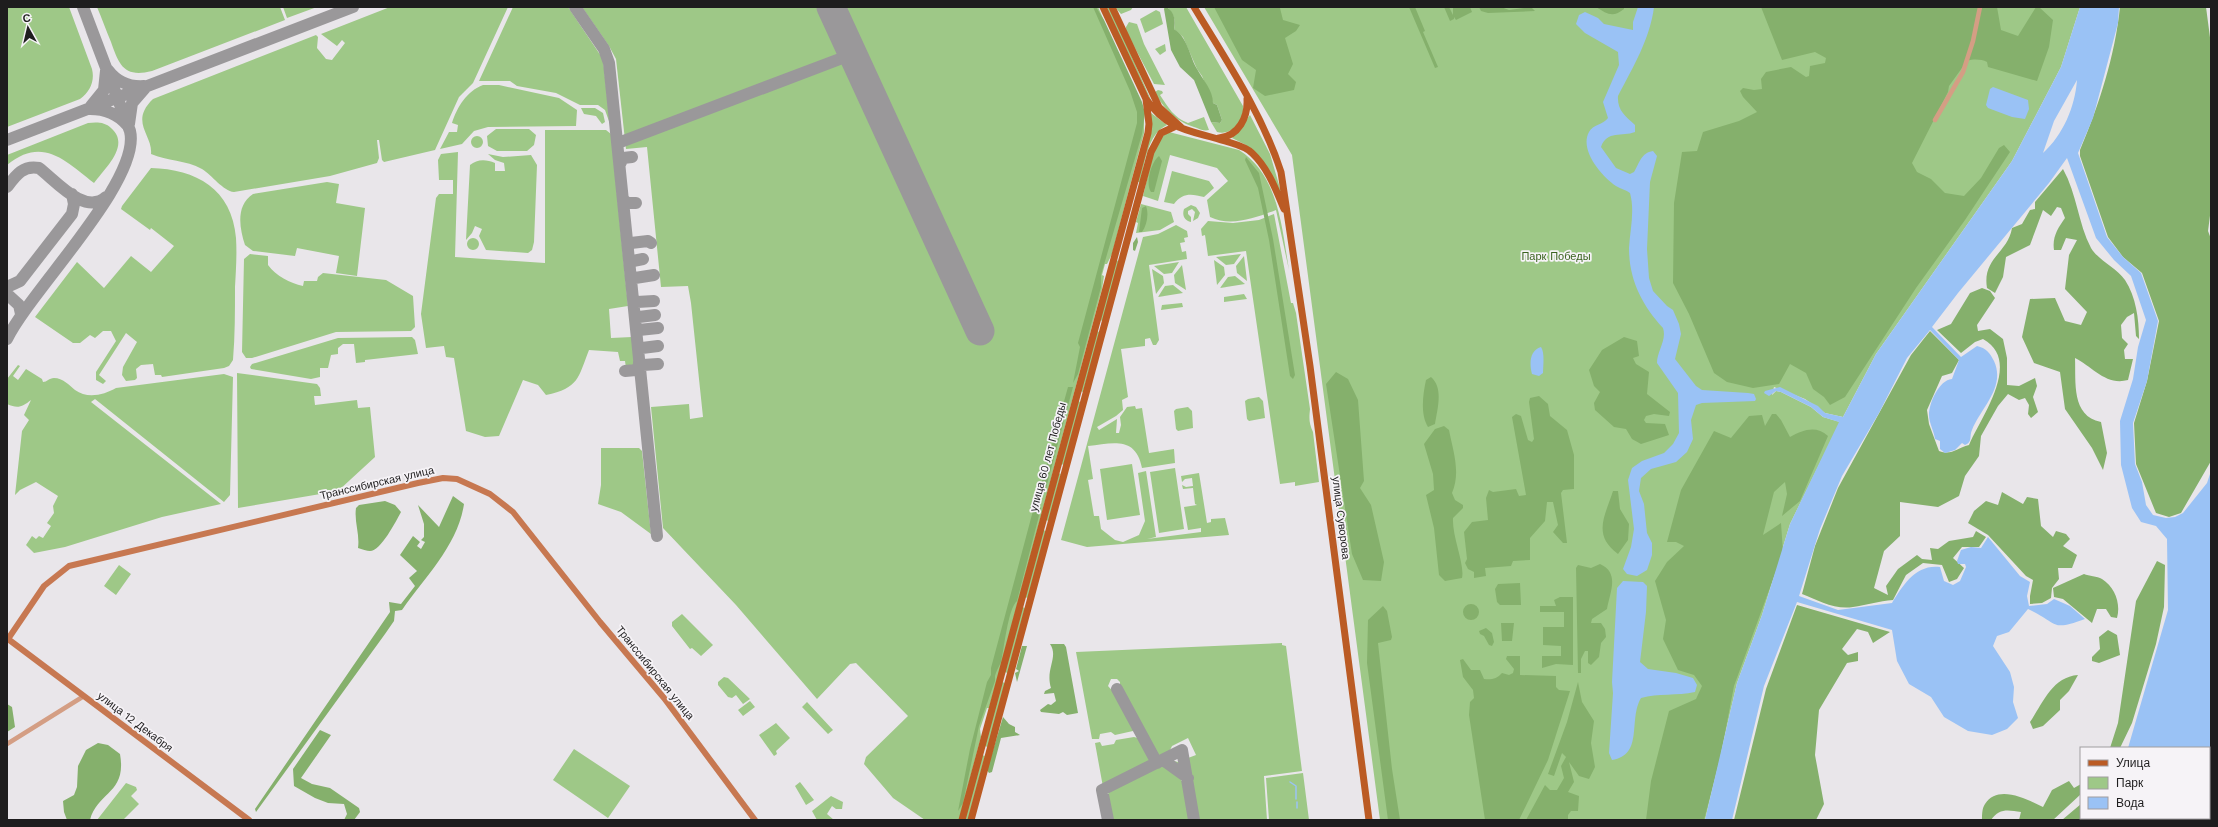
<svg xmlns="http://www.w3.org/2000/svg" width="2218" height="827" viewBox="0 0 2218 827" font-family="'Work Sans',sans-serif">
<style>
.green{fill:#9ec887}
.forest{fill:#85b06c}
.water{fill:#9ac2f5;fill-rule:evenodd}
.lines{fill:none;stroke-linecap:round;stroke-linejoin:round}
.stream{stroke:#9ac2f5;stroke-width:1.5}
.taxiway{stroke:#9a989a;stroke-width:12}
.runway{stroke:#9a989a;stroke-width:29}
.street{stroke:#d49e84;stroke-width:4.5}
.secondary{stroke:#c77851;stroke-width:6}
.primary{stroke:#bb5b24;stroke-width:7}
.labels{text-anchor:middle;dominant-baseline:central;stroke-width:3.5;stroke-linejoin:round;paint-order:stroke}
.park-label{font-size:11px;fill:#3b6420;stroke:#f6f3f7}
.street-label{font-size:11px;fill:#1e1d1e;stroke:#f6f3f7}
</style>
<rect width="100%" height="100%" fill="#e9e6ea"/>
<path class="green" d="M7,7h62l23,62c3,12 -2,23 -12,30l-73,28z
M97,7h183l5,13 -133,51c-28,7 -33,-6 -41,-29 -5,-12 -9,-23 -14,-35z
M283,7h34l-30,11z
M390,7h118l-35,76 -14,14 -24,53 -51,12 -2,-2 -3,-20h-2l2,18 -2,5 -47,13 -96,16c-11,-1 -22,-17 -32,-23 -16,-9 -35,-8 -51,-15 2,-19 -22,-32 2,-55l163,-64 2,2 -1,11 9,11 6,1 13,-17 -3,-3 -5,6 -16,-12z
M513,7h55l35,52 7,65 -5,-14 -7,-5h-18l-24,-12 -39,-7 -7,-5h-31z
M582,7h516l46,106v20l-32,121 -5,10h-2l-3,11 2,1 -2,13 -105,391 -8,28h-2l-7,21 1,8 -22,83h-34l-32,-22 -29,-34 2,-7 42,-41 -52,-53 -6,1 -33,35 -81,-94 -73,-77 -12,-121 38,-3 1,15 13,-2 -12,-114 -3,-17 -27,1 -14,-140 -21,2 -10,-90 -7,-13z
M1106,7h4l44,100 -2,-3z
M1115,7h18l-2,3 -10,4z
M1164,7h22l57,99c2,15 -11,30 -26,26l-6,-10 9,1 2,-3 -5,-15 -4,-2 -11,-27 -5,-7 -14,-32 -9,-8c2,-9 0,-14 -6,-21l-4,1z
M1204,7h876l-19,60 -49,94 -136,193 -33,63 -18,-4 -20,-14 -31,-12 -2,8 4,-4 5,1 30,15 12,10 17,5 -50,102 -28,91 -25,68 -32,137h-325l-88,-665z
M1156,10l4,2 3,12 -18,9 -5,-14z
M1129,22l8,2 7,20 21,41 -11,-1 -28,-53v-4z
M1165,44l1,7 -6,4 -5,-6z
M483,85h16l60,13 18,12 -1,16 -88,1 -14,4 -12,13 -22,5 9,-17h8l1,-7 -6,-2c5,-16 15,-32 31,-38z
M1158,90l4,1 1,2 -3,2c8,12 14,23 28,28l16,-6 5,13c-4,1 -8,0 -12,-2 -20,-6 -30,-16 -41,-33l-1,-3z
M581,108h14l8,5 2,9 -3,2 -6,-8 -12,-2z
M1151,113l16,12c-20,9 -22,39 -27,57h-3l14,-59z
M1250,115l20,39 12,41 -36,-50 -14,-7z
M88,123c9,-1 17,-1 23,5 20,17 -6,40 -17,55 -29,-23 -52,-47 -87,-18v-10z
M496,129h33l7,6 -2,10 -7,6h-30l-9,-5 -1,-10z
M545,130h61l5,4 17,172 -19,3 2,29 21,-1 3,31h-9l-1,-7h-5l-2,-9 -29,-2c-11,28 -10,38 -43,45l-8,-10 -15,-5 -24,56 -14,1 -19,-6 -12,-73 -8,-1 -2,-11 -18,2 -5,-34 15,-116 3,-4h14v-14h-14l-1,-20 3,-6 17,-2 -3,105 90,6z
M1169,132l70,18c40,25 43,79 50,120l-13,-60c-21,8 -45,17 -66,7l-3,-17 21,-19 -11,-13 -47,-13 -12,46 -15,-5 11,-46 7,-13z
M471 142a6 6 0 1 1 12 0a6 6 0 1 1-12 0Z
M488,154l15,3 28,-2 6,10 -3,77 -2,8 -4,3 -42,-3 -7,-14 3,-7 -7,-3 -3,7 -6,7 4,-75c7,-6 16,-6 25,-2v8h10l-1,-8 -9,-3z
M151,168c45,1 81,21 85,70 1,16 0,32 -1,49 0,24 0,49 -2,73l-4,6 -5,2 -62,9 -1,-2h-6l-2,-11 -12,1 -5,4 1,9 -2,2 -9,1 -4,-6 1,-8 14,-25 -11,-9 -27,42 7,6 -3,3 -7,-4v-8l20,-31 -5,-10h-8l-8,7 -5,-3 -10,8h-7l-38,-26 42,-55 27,26 27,-32 20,16 23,-26 -23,-18 -1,2 -29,-21 1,-3z
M1172,171l37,10 5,7 -10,9c-12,-3 -21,-5 -30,7l-10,-2z
M327,182l12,2 -3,19 29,5 -8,68 -21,-3 3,-17 -42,-8 -2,8 -42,-5 -8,-6c-6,-18 -9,-40 8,-51z
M1141,204l30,8 3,10 -14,8 -24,3 2,-10 -2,-1z
M1191,205l5,2 4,6 -2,5 -5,3 2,-9 -3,-3 -4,2v3l3,3v5c-7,-2 -9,-7 -7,-13z
M1274,214l17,89h2l3,10 14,96c-1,10 -1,14 3,23l6,50 -24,4v-4l-15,2 -34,-233 -38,5 -3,-21 -3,1 -1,-7 7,-8 25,2 26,-3z
M1176,225l11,6 1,6 -4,1 1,4 -5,1 2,9 4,-1 1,8 -38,6 10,75 -3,5h-3l-3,-7 -5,1v7l-24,3 7,48 -6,3 1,10 -7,6 -19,11 2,3 18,-11 -1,14h3l2,-8 -1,-8 7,-10 8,-1 1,3 6,-1 7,45 25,-4 1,14 -33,5c-6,-32 -29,-25 -54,-22l5,33 -5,1 6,36h5l2,13 14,11 8,2 16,-7 6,-14 -7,-48 8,-2 10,66 -9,2 54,-7v-4l-13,2 -4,-23 13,-2 -2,-1 -2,-16 -10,1 -1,-4 4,2 7,-1 -1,-8 -7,1 -3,3 -1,-6 18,-3 8,50 4,-1v-3l14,-1 4,17 -142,12 -26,-7 82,-303 15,-3z
M467 244a6 6 0 1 1 12 0a6 6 0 1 1-12 0Z
M250,254l18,2v9c8,11 22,18 35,21l1,-5h13l1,-4 5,-4 63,7 27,16 2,31 -4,4 -75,1 -84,26h-6l-4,-6 2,-93z
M1241,254l-7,10 -8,1 -10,-8z
M1244,256l3,25 -10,-8 -1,-7z
M1115,260l4,1 -16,60 -4,-1z
M1214,260l10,7 1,8 -8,10z
M1179,262l-7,11 -8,1 -10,-8z
M1182,265l4,25 -11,-7 -1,-8z
M1152,269l11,7 1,7 -8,11z
M1235,276l10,8 -25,4 8,-11z
M1173,285l10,8 -25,4 7,-11z
M1244,294l3,5 -23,3v-5z
M1182,303l1,4 -22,3 1,-5z
M1096,331l4,1 -17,60 -3,-1z
M412,337l3,3 3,14 -53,6v2l-9,1 -2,-19h-11l-5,4v6l-7,1 -3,13h-8v9l-9,2 -60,-10 -1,-2 2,-3 86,-26z
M18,365l2,1 -7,10 5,4 8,-11 16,10 1,3c4,0 6,-4 11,-4 9,0 15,7 21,12 12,9 29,5 41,-2l108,-14 9,3 -3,118 -6,7 -129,-103 -4,3 130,102 -59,13 -97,30 -31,6 -8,-8 6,-9 4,3 3,-3 4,2 8,-12 -4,-3 7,-10 -1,-7 5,-10 -22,-14 -16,8 -5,5 7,-64 7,-11 -5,-5 7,-15c-9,7 -13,9 -24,4v-25z
M237,373l80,11 3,4 1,8h-7l1,9 42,-5 1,8 12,-1 5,50 -37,34 -100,17z
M1259,397l4,4 2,17 -16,3 -2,-2 -2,-18 3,-2z
M1077,401l4,1 -17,63 -3,-1z
M1188,407l4,4 1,17 -15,3 -2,-2 -2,-18 2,-2z
M601,448h38l3,3 9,83 -30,-22 -23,-8 3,-19z
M1132,464l8,51 -33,5 -7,-51z
M1175,468l9,61 -25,4 -9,-61z
M1058,473l3,1 -12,47 -4,-1z
M1043,530l3,1 -18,67 -4,-1z
M119,565l12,9 -15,21 -12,-9z
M1022,607l3,1 -17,65 -4,-1z
M682,614l31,31 -12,11 -9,-8 -2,1 -18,-23v-4z
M1282,643v2l4,1 16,125 -38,5 3,44h-71l-8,-57v-5l8,-3 -8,-17 -16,8 -6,12 -7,3 -4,-3 -35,-69v-7l-3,-3h-6l-3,7 9,10 18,32 -2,3 -18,4 -4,-3 -11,2 -1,5h-7l-16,-87z
M724,677l4,1 22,21 -7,5 -7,-9 -4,3 -4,-1 -10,-12v-3z
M1002,682l3,1 -17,64 -4,-1z
M750,701l5,6 -12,9 -5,-6z
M807,702l26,28 -5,4 -26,-27z
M776,723l14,15 -14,13 1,3 -3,2 -15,-21z
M1134,737l7,2 9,19 -1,8c-15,7 -31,13 -46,21l-8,-44 5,-1 2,4 12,-2 2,-4z
M574,749l56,37 -22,32 -55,-38z
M982,755l3,1 -17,64 -3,-1z
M1171,760l10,3 3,11 -17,-12z
M1159,765c6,0 10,3 14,7 17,12 15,29 17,48h-81l-3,-17 3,-12z
M1303,773l6,47h-40l-3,-42z
M800,782l14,18 -8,5 -11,-19z
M126,783l10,4 1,3 -6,6 8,8 -16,16h-26z
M831,796l12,6 -1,7h-6l-4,-3 -5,8 7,6h-17l-5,-9z"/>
<path class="forest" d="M1093,7h3l8,13 38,82 3,11 -3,21 -41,141v12l-23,87 -5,9 7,-36 -2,-4 59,-220v-11l-7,-21z
M1166,7c8,4 10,13 8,22 14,9 15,26 23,40 6,11 16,21 16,34l4,2 5,15 -2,3 -9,-1 -17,-42 -14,-13 -9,-17 -7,-41z
M1214,7h61l5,1 3,12 17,5 -4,6 -11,7 8,26 -5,10 8,8 -2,8 -29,6 -12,-8 3,-18 -14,-10z
M1409,7h6l10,24 -2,1 15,35 -3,1z
M1444,7h5l4,8v-8h17l2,5 -16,8 -2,-3v2l-4,2z
M1479,7h22l8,3 22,-3 4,4 -47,2 -7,-2z
M1596,7h28v2c-11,9 -17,5 -28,-2z
M1761,7h236l4,23 17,6 18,-29h3l14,13 -4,27 -12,34 -49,-14 -1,-5c-6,-3 -14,-3 -20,-1l-18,25 -1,6 -36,71 5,9 14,7 14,14 19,3 17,-18 18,-30 5,-3 6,7 -45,68 -49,68 -71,109 -15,8 -6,-8 -11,-8 -7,-16 -16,-9 -11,20 -26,4 -26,-6 -13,-9 -25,-59 -16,-31 1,-80 8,-51 15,-1 6,-19 36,-11 18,-9 -14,-15 -3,-6 3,-3 11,2 8,-1 -1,-10 5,-7 25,-5 15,10 3,-1 1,-10 15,-3 1,-5 -11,-6 -33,8z
M2120,7h86l5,38v163l-3,23 3,8v222l-30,52 -12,4 -13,-4 -20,-49 -2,-41 13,-42 12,-60 -17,-48 -19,-16 -15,-20 -28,-81v-6c19,-45 35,-94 40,-143z
M1159,156l3,5 -8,31h-3c-6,-8 0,-30 8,-36z
M1246,157l13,16 14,66 22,136 -2,4 -3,-3 -21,-136 -11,-52 -13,-28z
M2063,169c14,25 15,54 28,79 8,13 25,19 34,32 11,17 14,39 14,59l-3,-3 -2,-23 -7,4 -6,8 1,13 6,6 -4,6 1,9h8l-5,21c-22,6 -35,-13 -53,-22 1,24 -4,58 26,64l6,31 -4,17 -11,-22 -27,-39 -5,-37 -26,-9 -12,-26 8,-38 25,-1 10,23 16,4 6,-13 -22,-23 4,-34 8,-15 -11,-2 -5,12h-7c-2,-13 4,-22 11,-32l-4,-10 -4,-1 -6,9 -8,-6 -13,35 -24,12 -3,20 -8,16 -8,-5c-5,-30 21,-35 25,-60l10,-4 8,-14 5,-1v-7z
M1146,206c3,8 1,19 -4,26h-3l3,-24z
M1137,237l1,5 -3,9 -2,-1v-7z
M1982,288l8,3 5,7 -18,27 1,6 12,-2 13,10 4,19v27l12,1 16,-8 2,8 -4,11 5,15 -7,6 -3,-4 1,-9 -4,-7 -6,2 -11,-6 -10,12 -17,30 -2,20 -14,20 -6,20 -21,11 -38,-5v34l-16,15 -10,37 14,7 -2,-9 12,-17 19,-14 5,4 10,1 -2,-12 8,1 11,-8 24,-4 3,-6 10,6 -7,10h-17l-9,11 11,10 -7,11 -8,3 -7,-17 -19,-2 -17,12 -13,25c-14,1 -27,5 -40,7 -18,3 -36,-7 -51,-13l13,-48 23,-58 73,-133 19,-24 29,29 -7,13 -10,3 -15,34 2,14 10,27c13,5 17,-3 30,-6 12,-28 54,-84 14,-106l-8,3 -14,11 -24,-23 14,-6 19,-31z
M1624,337l13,4 2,15 -6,2 3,6 13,8 -2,22 23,18 -1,4 -15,-2 -8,2 -2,4 2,3 19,1 4,11 -28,9 -9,-5 -6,-10 -12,-2 -19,-17 -1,-7 6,-11 -6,-6 -5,-16 13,-20z
M1336,372l12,7 10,21 6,81 -4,7 11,17 13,57 -3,19 -18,-1 -11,-26 -26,-170z
M1431,377c13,11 6,33 4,47l-7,3c-8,-13 -5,-33 -2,-47z
M1068,387h5l-28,105 -6,7 -1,-4z
M1539,396l9,8 2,12 17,14 7,25v34l-11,1 -2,3 6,50h-4l-10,-11 5,-7 -5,-23h-6l-2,19 -15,17v22l-17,1 -2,5 -26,2 1,8 -12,2v-6l-6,-3 -3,-6 2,-4 -3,-27 8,-10 16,-2 -2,-22 3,-8 4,2 23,-3 3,7 7,-1 -14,-78 4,-3 5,2 7,24 4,2 2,-3 -5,-37 1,-4z
M1772,414h4l5,6 9,17c13,-7 26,-12 38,-1l-28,65 -18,15 5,-22 -2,-12 -11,10 -11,43 18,-12 2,29 -49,134 -14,73 -16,61h-58l5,-39 18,-70 27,-12 6,-13 -8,-11 -16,-5 -15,-31 3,-19 -11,-39 12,-19 17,-16 -8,-4h-9l14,-52 33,-59 17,7 18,-22 13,-1 3,11z
M1444,426l5,4c4,21 12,42 3,63l3,7 8,5v3l-10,10c-1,19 12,46 9,60l-17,3 -6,-6 -5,-47 -8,-33 8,-5 -1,-16 -9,-30 11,-15z
M1613,491h5l2,18 9,15 -1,16 -10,14c-26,-19 -13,-38 -5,-63z
M2002,492l21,12 4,-7 11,2 3,27 12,11 3,-6 10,3 4,5 -7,7 14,9 -5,13h-14l1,11 -7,9 -1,10 -9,5 -12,1v-8l3,-16 -7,-4 -38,-41 -20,-12 6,-12 12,-10 12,4z
M453,496l11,8c-6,41 -39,73 -62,106l-7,1 -1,10 -9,13 -129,178 -1,-3 135,-197 -1,-10 12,2 14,-18 -6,-8 8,-7 -17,-16 13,-19 7,6 -3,4 4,3 4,-7 -4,-2 3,-3v-13l-6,-19 21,22z
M385,501l10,4 6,7c-5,9 -20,39 -31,39 -3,0 -8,-2 -12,-3 2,-14 -4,-26 -2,-40l3,-3z
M1038,505l3,3 -24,93c-9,7 -13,49 -16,61 -2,5 -5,9 -6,14v5l-16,45 -16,77 -5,8 12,-62 17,-67 4,-7v-7l43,-161z
M2157,561l8,4 -1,42 -8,37 -24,79 -12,25h-10l8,-25 18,-122z
M1600,564c20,9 10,28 7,45l-15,10 -1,4h10l4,6 1,8 -5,6 -2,14 -8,8 -3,-2v-12h-3l-4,8v14h-3l-2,-105 2,-3 13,3z
M2084,574c5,2 13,2 18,5 13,8 19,25 15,39l-6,-1 -5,-8h-9l-5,14 -29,-24 -9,-2 -1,-9z
M1520,583l1,22h-21l-3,-3 -2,-13 3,-5z
M1560,597h13v68l-17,-1 -14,4v-12h19v-10l-18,-1v-18h21v-15h-24v-6h16l-2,-6z
M1463 612a8 8 0 1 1 16 0a8 8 0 1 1-16 0Z
M1797,605l93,27 -17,11 -5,-11 -11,-3 -15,20 6,6 10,-3v9l-11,2 -28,47 -4,45 9,49 -8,16h-82l32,-131z
M1383,606l4,5 5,26 -1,3 -13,3 14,126 8,51h-12l-21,-157 1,-43z
M1501,623h13l-2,18h-10z
M1486,628l6,5 2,9 -2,4 -3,-1 -5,-9 -4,-2 -1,-3z
M2108,630l9,5 3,20 -21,8 -7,-2v-4l8,-8 -1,-12z
M1050,644h14l2,3 12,66 -11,2 -4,-3 -4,2 -18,-2 -1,-2 8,-6 3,1 5,-4 -2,-8 -10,1 1,-3 6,-3c-6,-19 8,-31 -1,-44z
M1022,646h5l-10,36 -2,-9 4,-2 -3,-2z
M1507,656h13v19l36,1v11l3,3 11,1 -22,69 -29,60h-34l-16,-105 1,-13 4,-4 -1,-8 -10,-13 -3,-17 3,-1 8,11h9l4,9c7,1 13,0 18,-6l7,2 4,-2 1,-4 -8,-10z
M2078,675l-9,16 -9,9v10l-17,16 -10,3 -3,-7c13,-19 22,-45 48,-47z
M1578,682l4,20 12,19 -3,22 4,24 -6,12 -10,-3 -10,-14 5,20 -6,10 11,4 -1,15h-7l-3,4v5h-42l19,-35 5,5h7l7,-12 -3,-12 5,-9 -4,-4 -8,23 -6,-2 19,-52z
M7,704l5,3 3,20 -8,5z
M1003,717l6,7 6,3v5l5,3 -19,3 -9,34 -3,1 -2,-3z
M320,730l11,5 -30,43 11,6 18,4 29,20 1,4 -6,8h-10l3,-6 -3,-10 -16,-1 -13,-5 -21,-12 -1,-17z
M98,743l10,2 12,9c7,40 -22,37 -30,66h-23l-3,-8 -1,-11 11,-6 3,-8 1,-21 8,-16z
M2069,781l5,7 7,-4v10l-28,26h-34l2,-8c-13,-2 -22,-4 -30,8h-9c0,-5 0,-12 3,-16 13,-20 41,-5 58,3l9,-17z
M2081,804v14h20l-1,2h-38z"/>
<path class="water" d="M1638,7h16c-4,32 -21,60 -36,89 -1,14 7,20 17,29v7c-13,5 -28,-2 -34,15l15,21 14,6 4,-2c6,-10 7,-19 19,-21l4,5 -7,26 -3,67 2,29 4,13 14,15 6,4 6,14 2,10 -6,25 21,27 6,4 46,3 6,1 2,5 -1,2 -53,2 -6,2 -5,15 2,19 -6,13 -11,10 -25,7 -10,9 -2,13 5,13 3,29 5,10v12l-5,15 -10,6 -10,-2 -4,-5 8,-22 3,-18 -6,-49 4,-12 10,-7 22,-8 9,-9 6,-11 -1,-40 -21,-30c0,-12 10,-23 6,-35 -21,-23 -34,-48 -34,-80 1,-18 6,-37 1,-55 -4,-3 -9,-4 -14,-7 -14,-9 -37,-36 -27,-54 4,-8 14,-7 19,-14l-5,-16 16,-37 -1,-13 -33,-19 -9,-9 3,-9 6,-3 13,6 6,6 29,6v-8z
M2080,7h39l-1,16 -25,95 -15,35 29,84 16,20 18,16 17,48 -11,60 -14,42 2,41 7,18 4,23 7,10 13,3 9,-1 8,-4 24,-30 4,-12v349h-104l1,-2h101v-70h-81l40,-138 -1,-71 -11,-13 -15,-4 -9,-14 -11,-43 -1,-44 13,-42 5,-32 8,-27 -15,-44 -17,-16 -18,-22 -29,-80 -18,25 -91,110 -26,34 29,30 16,-11c9,2 13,7 17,15 12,26 -13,47 -22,69 -3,6 1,12 -7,15l-3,-2 -7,7 -10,3 -5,-4v-8l-5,-2c-1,-8 -6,-16 -6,-24 0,-12 10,-35 23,-36l7,-19 -29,-30 -23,28 -28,55 -37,63 -22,53 -21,67 39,14 54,-7c11,-18 24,-39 48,-36l4,14 9,4 7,-4 6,-14 -1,-3h-7l-1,-3 4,-11 10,-3 10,1 7,-11 32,39 10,6 -3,14 2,10 18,-2 7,-5 16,7 15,13c-35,13 -26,4 -57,-10l-19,23 -12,4 -4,10 17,26 4,15 -1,15 5,16 -11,11 -15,6 -24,-4 -24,-14 -13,-20 -22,-13 -12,-23 -5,-31 -95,-28 -33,84 -32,134h-27l32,-137 25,-68 28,-91 49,-102 -16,-5 -12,-10 -30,-15 -5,-1 -7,5 -5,-3 1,-2 15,-4 38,19 7,7 18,4 33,-63 136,-193 49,-94zM2077,80c-2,27 -14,55 -34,73l11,-32z
M1993,87l35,13 1,9 -4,10 -13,-2 -24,-9 -2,-3 4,-16z
M1541,347c4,6 2,19 2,26l-4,3 -7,-2c-3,-11 -2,-24 9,-27z
M1623,581l20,1 4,4 -1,26 -6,50 8,7 28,4 17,5 4,7 -2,7c-18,4 -37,1 -54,6 -13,22 3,57 -29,62l-3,-7 4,-60 -1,-11 5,-94z"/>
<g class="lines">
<path class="stream" d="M1290,782l6,4v13
M1297,802v6"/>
<path class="taxiway" d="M575,7l29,42 5,14 48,473
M108,70c9,12 22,17 36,16
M91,106l13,-16 2,-19
M90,109c15,0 27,4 37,16
M129,124l3,-21 13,-15
M7,140l346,-133
M618,143l235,-89
M620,164l3,-6 9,-1
M7,187c9,-12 16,-22 32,-19 17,13 46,48 67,29
M623,199l4,4h9
M627,240l4,3 17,-2 3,2
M629,258l4,3 10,-2
M631,275l4,3 19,-3
M7,287l13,-6 52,-67 2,-10 -2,-10
M7,294l12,11 2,9
M633,299l4,3 17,-1
M635,314l4,3 16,-2
M636,328l3,2 19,-2
M7,339c23,-48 135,-159 123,-208l-47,-124
M638,345l4,3 16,-2
M639,362l4,3 15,-1
M625,371l11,-1 3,-5
M1117,689l40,74
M1163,760l25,18
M1108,820l-6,-30 80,-40 12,70"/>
<path class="runway" d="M831,7l149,324"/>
<path class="street" d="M1935,120l28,-48 10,-31 7,-34
M7,744l77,-48"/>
<path class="secondary" d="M249,820l-241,-181 36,-53 25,-20 349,-83 25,-5 14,1 33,15 23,18 87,110 64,76 91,122"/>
<path class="primary" d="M1103,7l43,92c22,32 44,31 79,42 9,3 20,5 27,12 16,15 24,37 32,56
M1112,7l47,100 22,20
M1194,7c32,53 68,106 87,165l29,194 59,454
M1219,138c20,-2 29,-21 28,-39
M962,820l186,-687 1,-9 -3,-25
M971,820l180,-668 10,-19 13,-6"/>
</g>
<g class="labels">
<g class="park-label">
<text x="1556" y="256">Парк Победы</text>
</g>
<g class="street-label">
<text transform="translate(1048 457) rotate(-75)">улица 60 лет Победы</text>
<text transform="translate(377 483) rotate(-13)">Транссибирская улица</text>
<text transform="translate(1341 518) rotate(83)">улица Суворова</text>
<text transform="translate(655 673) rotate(51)">Транссибирская улица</text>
<text transform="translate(135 722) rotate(37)">улица 12 Декабря</text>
</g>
</g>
<rect width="2218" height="827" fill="none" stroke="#1e1d1e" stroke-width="16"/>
<rect x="2080" y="747" width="130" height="72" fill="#f6f3f7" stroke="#a09da0"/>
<rect x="2088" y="760" width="20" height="6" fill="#bb5b24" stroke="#a09da0"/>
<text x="2116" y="767" font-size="12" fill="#1e1d1e">Улица</text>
<rect x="2088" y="777" width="20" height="12" fill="#9ec887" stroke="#a09da0"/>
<text x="2116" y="787" font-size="12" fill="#1e1d1e">Парк</text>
<rect x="2088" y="797" width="20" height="12" fill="#9ac2f5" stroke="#a09da0"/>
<text x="2116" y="807" font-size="12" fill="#1e1d1e">Вода</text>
<g transform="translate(28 28) rotate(352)" stroke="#f6f3f7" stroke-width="3" paint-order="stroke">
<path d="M0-3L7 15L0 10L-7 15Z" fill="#1e1d1e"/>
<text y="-6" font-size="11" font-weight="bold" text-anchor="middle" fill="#1e1d1e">С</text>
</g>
</svg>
